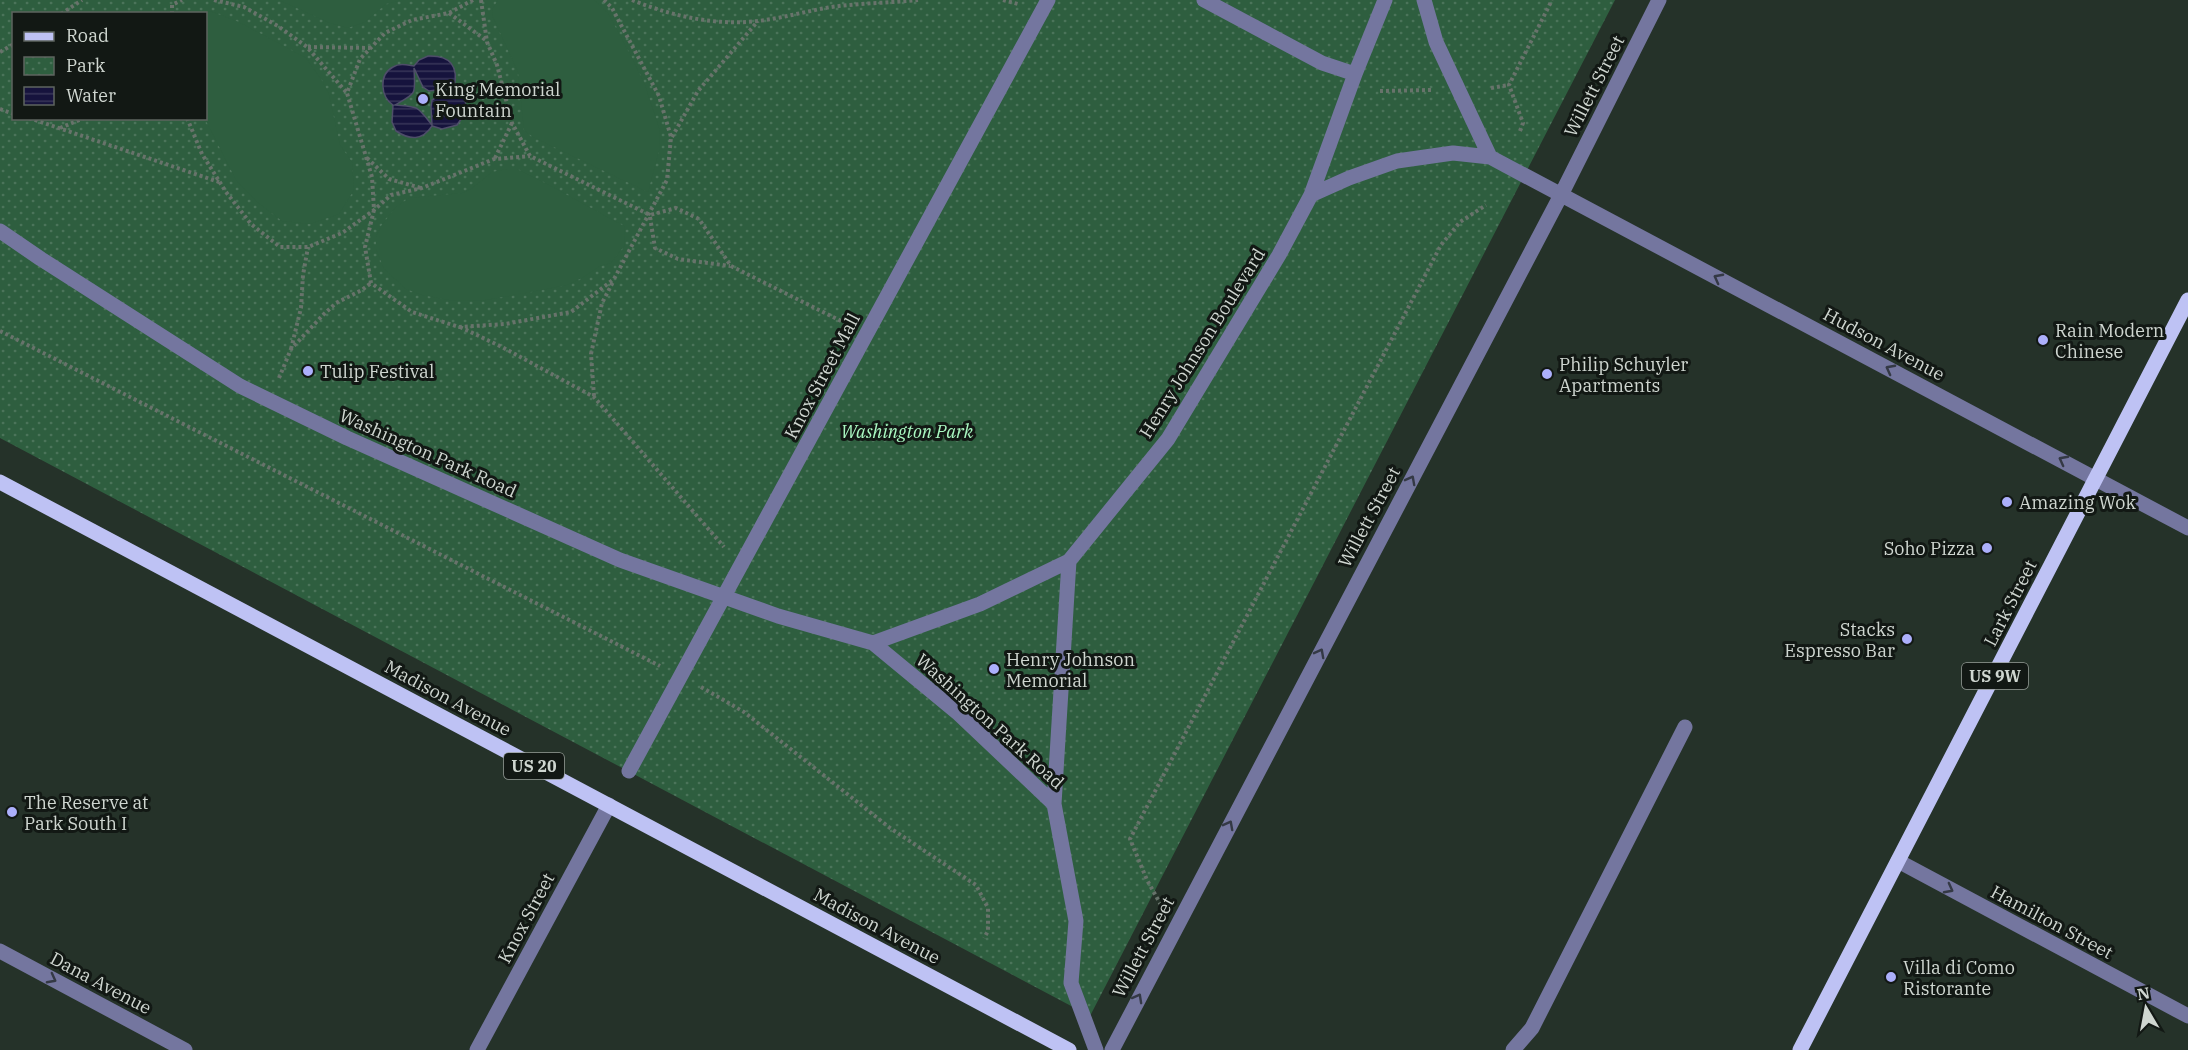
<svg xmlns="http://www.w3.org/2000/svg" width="2188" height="1050" viewBox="0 0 2188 1050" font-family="'IBM Plex Serif',serif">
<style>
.park{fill:url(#park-dots);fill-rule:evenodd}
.garden{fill:#2e5e3f}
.water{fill:url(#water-rules);stroke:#4e4e69;stroke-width:1.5;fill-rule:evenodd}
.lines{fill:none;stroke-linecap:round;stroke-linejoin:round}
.path{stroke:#68736b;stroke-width:4;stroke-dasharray:3 3;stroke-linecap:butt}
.minor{stroke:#74769f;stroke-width:15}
.major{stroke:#bec2f4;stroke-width:15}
.oneway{stroke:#343945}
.poi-dot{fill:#acaffb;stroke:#121814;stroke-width:2}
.labels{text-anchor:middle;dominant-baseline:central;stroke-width:6;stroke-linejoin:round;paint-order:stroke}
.shield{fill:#121814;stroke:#969d98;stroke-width:1.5}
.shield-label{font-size:16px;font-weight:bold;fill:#cfd6d0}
.street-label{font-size:18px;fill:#cfd6d0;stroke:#121814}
.poi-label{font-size:18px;fill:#cfd6d0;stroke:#121814;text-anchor:start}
.park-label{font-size:18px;font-style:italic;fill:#aaf9c2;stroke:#121814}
</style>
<defs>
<pattern id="park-dots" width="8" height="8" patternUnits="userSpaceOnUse" patternTransform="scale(1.5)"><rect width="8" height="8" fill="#2e5e3f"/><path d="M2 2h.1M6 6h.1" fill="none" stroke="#4b745a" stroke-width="1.8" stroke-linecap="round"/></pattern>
<pattern id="water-rules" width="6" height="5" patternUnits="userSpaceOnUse" patternTransform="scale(1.5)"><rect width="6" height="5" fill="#16133d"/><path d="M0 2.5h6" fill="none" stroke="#373558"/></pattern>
</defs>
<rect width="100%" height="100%" fill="#253229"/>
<path class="park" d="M0,0h1615l-525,1016 -1090,-578zM14,14h192v104h-192z"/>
<path class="garden" d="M279,0h123l-16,4 -21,18 -17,6 -18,-5z
M498,0h96l14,13 25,47 12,25 15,46 -1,20 -11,41 -115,-55 -9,-7 -6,-58 -26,-57 1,-7z
M210,11l29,11 67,36 17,24 6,13 11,50 12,17 2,28 -15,24 -29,10 -28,-3 -25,-19 -21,-22 -31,-61 1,-105 -11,-1z
M507,169h10l32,16 75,41 1,19 -14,18 -11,3 -18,12 -15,7 -36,7 -51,9 -31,-1 -27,-5 -16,-6 -22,-20 -8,-20v-12l5,-11 15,-19 13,-9 53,-5 9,-4 21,-17z"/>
<path class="water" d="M428,56c22,-1 31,10 26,32 17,8 13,24 3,37l-15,4 -10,-3c-10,15 -22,14 -36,5l-4,-9 1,-17c-12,-8 -15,-30 0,-38 7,-4 14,-2 21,-1l5,-6zM414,68l9,19 6,4 23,-3 -20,12 -1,7 1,18c-16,-20 -13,-18 -37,-20 23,-13 20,-10 19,-37z"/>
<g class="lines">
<path class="path" d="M214,0l30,7 34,19 29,21 40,46
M473,0l-24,13 -37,7 -27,13 -25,26 -13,34 25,84 2,33 -9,37 6,36 41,29 47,15 46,-3 66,-12 43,-33 53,-99 4,-43 -12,-41 -47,-88 -8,-8
M481,0l6,42 10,23 15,58 18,33 120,59 26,-7 23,11 32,47 114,57
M632,0c40,16 83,26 126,21 25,-3 49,-10 73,-14 29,-4 58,-4 87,-7
M1003,0l15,4
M449,13l38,28
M61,14l21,-14
M172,14v-9l10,-5
M308,47l62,1
M0,52l14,-8
M1491,88l18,-3
M1380,91l51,-1
M0,109l14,5
M29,118l190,64
M187,118l15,36 24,38 25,32 29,23h28l34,-14 32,-23 17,-15 31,-7 72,-29 36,-3
M60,128l24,-10
M1520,131l3,-8 -14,-38 43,-85
M672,137l26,-46 60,-70
M367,158l22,21 32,9
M495,158l17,-35
M650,217l5,31 23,11 52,7
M460,327l42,20 92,50 130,150
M0,331l660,335
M291,349l10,-41 2,-33 5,-28
M279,378l12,-29 32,-34 13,-12 26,-13 9,-7
M594,396l-3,-42 11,-51 11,-21
M701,687l43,25 146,116 86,57 12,23v23l-4,7
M1161,905l-14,-25 -17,-41 311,-594 19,-23 26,-17"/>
<path class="minor" d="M1204,0l118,63 33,11
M1424,0l12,42 54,115
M1311,195l38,-17 48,-17 56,-8 37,4 698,371
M0,231l41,28 199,127 107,52 273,122 158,56 95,27 107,-39 89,-43
M873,643l86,71 95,90 22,117 -5,62 25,67
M629,771l419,-771
M1054,804l15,-243 99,-122 111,-184 32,-60 44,-121 30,-74
M1898,861l290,155
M0,951l185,99
M477,1050l132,-245
M1112,1050l449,-855 98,-195
M1513,1050l19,-22 153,-301"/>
<path class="major" d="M0,482l1069,568
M1800,1050l388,-750"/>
</g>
<defs><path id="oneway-chevron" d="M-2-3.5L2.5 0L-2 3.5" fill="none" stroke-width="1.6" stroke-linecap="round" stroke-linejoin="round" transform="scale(1.5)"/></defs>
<g class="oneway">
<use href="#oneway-chevron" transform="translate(1718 278) rotate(-152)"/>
<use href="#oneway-chevron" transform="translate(1890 369) rotate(-152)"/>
<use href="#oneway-chevron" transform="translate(2063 460) rotate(-152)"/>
<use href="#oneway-chevron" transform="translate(1411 480) rotate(-62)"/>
<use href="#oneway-chevron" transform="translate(1320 653) rotate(-62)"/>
<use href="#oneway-chevron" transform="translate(1229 825) rotate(-62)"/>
<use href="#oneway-chevron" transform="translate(1949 889) rotate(28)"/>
<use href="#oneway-chevron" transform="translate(52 979) rotate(28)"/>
<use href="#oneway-chevron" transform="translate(1138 998) rotate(-61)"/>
</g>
<g class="poi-dot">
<circle cx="423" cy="99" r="6"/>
<circle cx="2043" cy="340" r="6"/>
<circle cx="308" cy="371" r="6"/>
<circle cx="1547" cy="374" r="6"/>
<circle cx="2007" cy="502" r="6"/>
<circle cx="1987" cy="548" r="6"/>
<circle cx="1907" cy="639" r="6"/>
<circle cx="994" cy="669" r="6"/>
<circle cx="12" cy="812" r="6"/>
<circle cx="1891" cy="977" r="6"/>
</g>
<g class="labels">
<g class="shield">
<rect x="1962" y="663" width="66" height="26" rx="4.5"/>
<rect x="504" y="753" width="60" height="26" rx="4.5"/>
</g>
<g class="shield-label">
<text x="1995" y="676">US 9W</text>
<text x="534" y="766">US 20</text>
</g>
<g class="street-label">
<text transform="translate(1594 86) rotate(-63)">Willett Street</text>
<text transform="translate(1202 343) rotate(-58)">Henry Johnson Boulevard</text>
<text transform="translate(1884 344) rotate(28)">Hudson Avenue</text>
<text transform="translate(822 376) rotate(-62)">Knox Street Mall</text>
<text transform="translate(428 453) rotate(24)">Washington Park Road</text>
<text transform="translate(1369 517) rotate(-62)">Willett Street</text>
<text transform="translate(2010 603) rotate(-63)">Lark Street</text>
<text transform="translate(448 698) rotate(28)">Madison Avenue</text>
<text transform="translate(990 721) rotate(42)">Washington Park Road</text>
<text transform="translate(526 918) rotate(-62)">Knox Street</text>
<text transform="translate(2052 922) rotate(28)">Hamilton Street</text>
<text transform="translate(877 926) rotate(28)">Madison Avenue</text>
<text transform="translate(1143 947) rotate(-62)">Willett Street</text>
<text transform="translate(101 983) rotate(28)">Dana Avenue</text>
</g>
<g class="poi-label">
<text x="435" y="89">King Memorial<tspan x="435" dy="21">Fountain</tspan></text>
<text x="2055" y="330">Rain Modern<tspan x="2055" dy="21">Chinese</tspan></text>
<text x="1559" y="364">Philip Schuyler<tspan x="1559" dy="21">Apartments</tspan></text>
<text x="320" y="371">Tulip Festival</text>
<text x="2019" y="502">Amazing Wok</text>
<text x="1975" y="548" text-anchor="end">Soho Pizza</text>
<text x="1895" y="629" text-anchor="end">Stacks<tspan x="1895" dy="21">Espresso Bar</tspan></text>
<text x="1006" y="659">Henry Johnson<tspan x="1006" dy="21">Memorial</tspan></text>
<text x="24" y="802">The Reserve at<tspan x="24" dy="21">Park South I</tspan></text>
<text x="1903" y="967">Villa di Como<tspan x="1903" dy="21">Ristorante</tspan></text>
</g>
<g class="park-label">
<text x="907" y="431">Washington Park</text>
</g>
</g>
<rect x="12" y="12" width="195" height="108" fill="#121814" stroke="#5e645f" stroke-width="1.5"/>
<rect x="24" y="32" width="30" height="9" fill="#bec2f4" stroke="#5e645f" stroke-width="1.5"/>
<text x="66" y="42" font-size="18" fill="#cfd6d0">Road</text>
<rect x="24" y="57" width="30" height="18" fill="url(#park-dots)" stroke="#5e645f" stroke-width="1.5"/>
<text x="66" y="72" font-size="18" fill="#cfd6d0">Park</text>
<rect x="24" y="87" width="30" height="18" fill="url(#water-rules)" stroke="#5e645f" stroke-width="1.5"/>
<text x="66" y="102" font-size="18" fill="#cfd6d0">Water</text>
<g transform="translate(2146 1008) rotate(350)" stroke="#121814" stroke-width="4.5" paint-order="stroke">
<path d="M0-4.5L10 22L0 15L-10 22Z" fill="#cfd6d0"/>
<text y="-9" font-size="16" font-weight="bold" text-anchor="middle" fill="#cfd6d0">N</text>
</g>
</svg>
